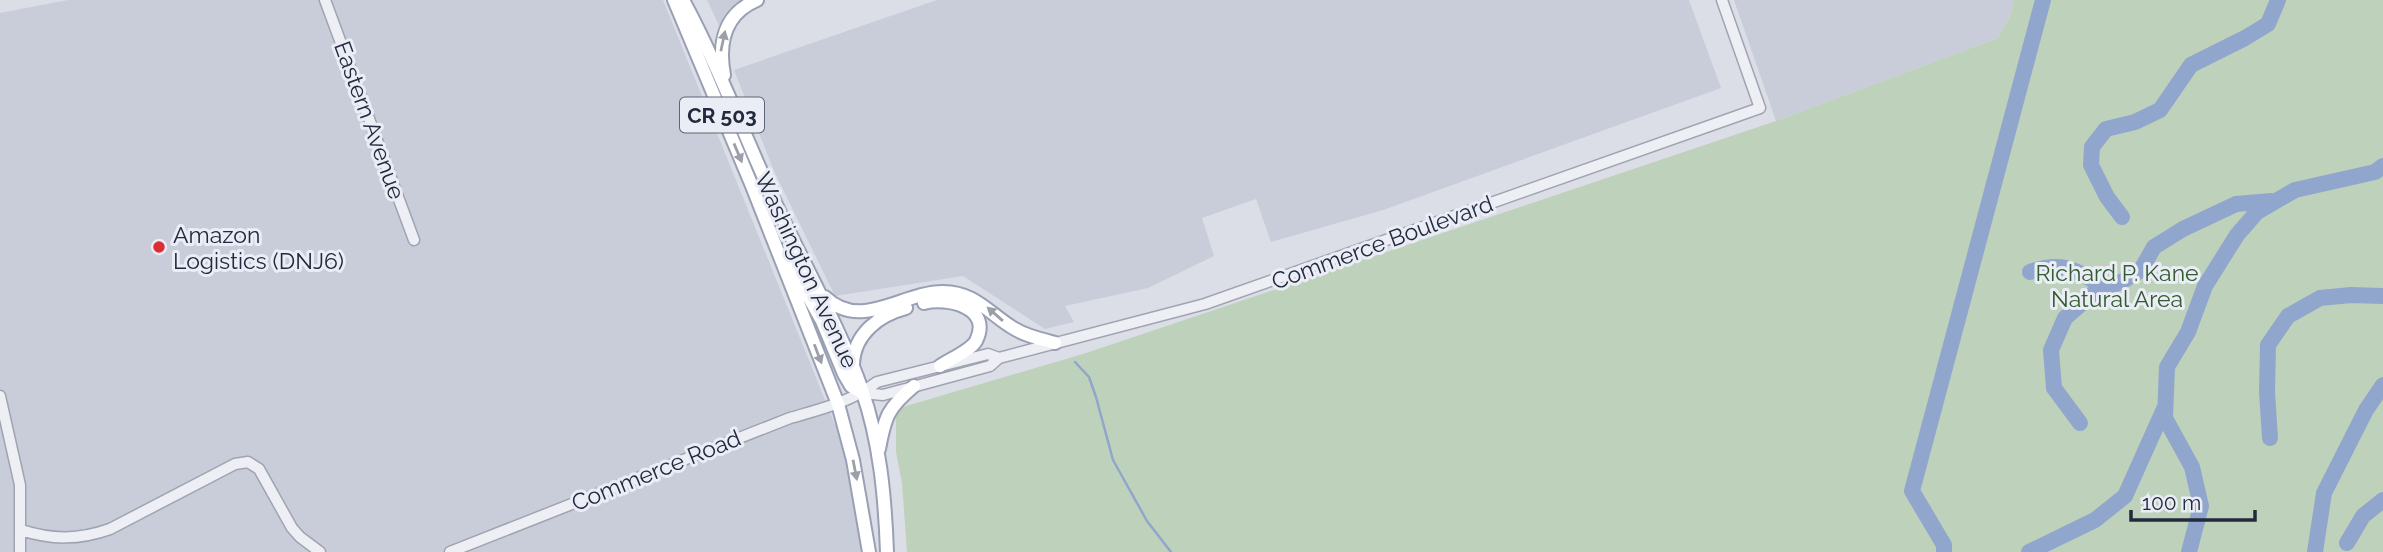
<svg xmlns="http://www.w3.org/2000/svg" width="2383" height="552" viewBox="0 0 2383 552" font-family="Raleway,sans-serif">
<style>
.built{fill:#c8cdd9}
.green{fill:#bed2bb}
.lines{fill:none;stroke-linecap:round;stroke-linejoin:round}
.stream{stroke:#91a6cc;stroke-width:2.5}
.river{stroke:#91a6cc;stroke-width:16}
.minor-casing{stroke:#a0a4b1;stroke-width:13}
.major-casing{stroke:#99a0b4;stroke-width:16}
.minor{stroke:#eeeff5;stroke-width:10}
.major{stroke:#fff;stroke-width:12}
.oneway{fill:#9c9fa8}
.poi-dot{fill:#dc2f35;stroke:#eaedf5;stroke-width:2.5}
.labels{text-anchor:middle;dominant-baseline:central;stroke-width:6;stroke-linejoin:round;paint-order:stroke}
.shield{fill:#eaedf5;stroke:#5f6475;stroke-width:2}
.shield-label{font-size:21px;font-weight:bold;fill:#232a3e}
.street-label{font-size:23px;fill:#232a3e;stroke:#eaedf5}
.poi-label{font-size:23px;fill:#232a3e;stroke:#eaedf5;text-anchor:start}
.park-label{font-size:23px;fill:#325c2f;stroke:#eaedf5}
</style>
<rect width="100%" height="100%" fill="#dbdee7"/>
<path class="built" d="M68,0h595l173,427 20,70 7,55h-863v-539z
M707,0h40l-21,40z
M937,0h752l32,88 -338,122 -112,32 -15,-43 -54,19 12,38 -66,32 -83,18 9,16 -29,7 -82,-53 -128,20 -61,-125 -40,-101z
M1734,0h280l-5,19 -11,19 -222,83z"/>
<path class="green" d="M2014,0h369v552h-1476l-5,-69 -6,-31v-43l190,-56 690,-232 222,-83 11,-19z"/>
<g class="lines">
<path class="stream" d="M1075,362l14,15 7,20 17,63 34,61 24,31"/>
<path class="river" d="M2122,217l-15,-20 -16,-32 1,-18 14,-18 29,-7 25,-12 31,-45 54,-27 23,-14 10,-24
M2030,272c34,-12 47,-1 76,16
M2080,423l-26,-35 -3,-38 14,-32 30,-26 28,-11 18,-11 13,-23 29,-18 53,-25 35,-3
M2270,438l-3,-46 1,-47 20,-29 32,-18 31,-3 32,1
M2347,543l16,-27 20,-16
M1944,552v-7l-32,-54 131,-491
M2029,552l66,-32 30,-24 39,-87
M2189,552l12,-46 -9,-39 -27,-49 2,-51 21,-35 17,-46 32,-51 20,-23 38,-22 80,-18 8,-6
M2315,552l9,-59 42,-83 17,-25"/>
<defs>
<path id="minor" d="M325,0l89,240
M863,393l20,2 107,-29 9,-8 206,-54 555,-196 -38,-108
M0,396l20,89v67
M21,530c31,10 58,10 89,-1l125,-65 13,-2 11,7 33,59 8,9 20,15
M450,552l340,-134c31,-9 61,-16 87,-36l111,-28 11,4"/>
<path id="major" d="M674,0l78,186 86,218 15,56 16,92
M683,0c34,63 60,132 90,198 29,64 65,125 89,192 18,52 23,107 25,162
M724,75c-6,-32 0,-61 33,-75
M788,260l34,61 22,53 7,12 12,7
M825,297c36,35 77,-5 118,-5 30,0 44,19 67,34 13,9 30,13 45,17
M924,303c23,-6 69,4 52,38 -6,10 -26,18 -36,25
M853,364c1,-30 26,-49 53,-56
M879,449c6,-33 9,-41 35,-63"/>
</defs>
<use href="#minor" class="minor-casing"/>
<use href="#major" class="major-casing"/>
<use href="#minor" class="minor"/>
<use href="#major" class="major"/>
</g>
<defs><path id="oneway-solid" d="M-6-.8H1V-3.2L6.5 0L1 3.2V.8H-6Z" transform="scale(1.75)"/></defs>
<g class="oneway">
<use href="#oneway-solid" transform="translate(723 41) rotate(-78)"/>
<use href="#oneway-solid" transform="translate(738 153) rotate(67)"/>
<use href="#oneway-solid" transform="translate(995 314) rotate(-139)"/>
<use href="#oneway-solid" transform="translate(818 354) rotate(69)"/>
<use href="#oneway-solid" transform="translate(855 470) rotate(79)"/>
</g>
<circle class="poi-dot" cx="159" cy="247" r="7"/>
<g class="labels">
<rect class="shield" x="680" y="97.5" width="84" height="35" rx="5"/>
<g class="shield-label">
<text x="722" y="115">CR 503</text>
</g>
<g class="street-label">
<text transform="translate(370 120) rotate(70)">Eastern Avenue</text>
<text transform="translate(1382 242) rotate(-20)">Commerce Boulevard</text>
<text transform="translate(807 270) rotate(65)">Washington Avenue</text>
<text transform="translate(656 470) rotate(-22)">Commerce Road</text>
</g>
<g class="poi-label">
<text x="173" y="234">Amazon<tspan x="173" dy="26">Logistics (DNJ6)</tspan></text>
</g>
<g class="park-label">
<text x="2117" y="272">Richard P. Kane<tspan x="2117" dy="26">Natural Area</tspan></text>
</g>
</g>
<path d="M2131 510v10h124v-10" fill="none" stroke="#232a3e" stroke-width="3.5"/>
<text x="2142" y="510" font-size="21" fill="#232a3e" stroke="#eaedf5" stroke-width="5" paint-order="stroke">100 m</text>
</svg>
